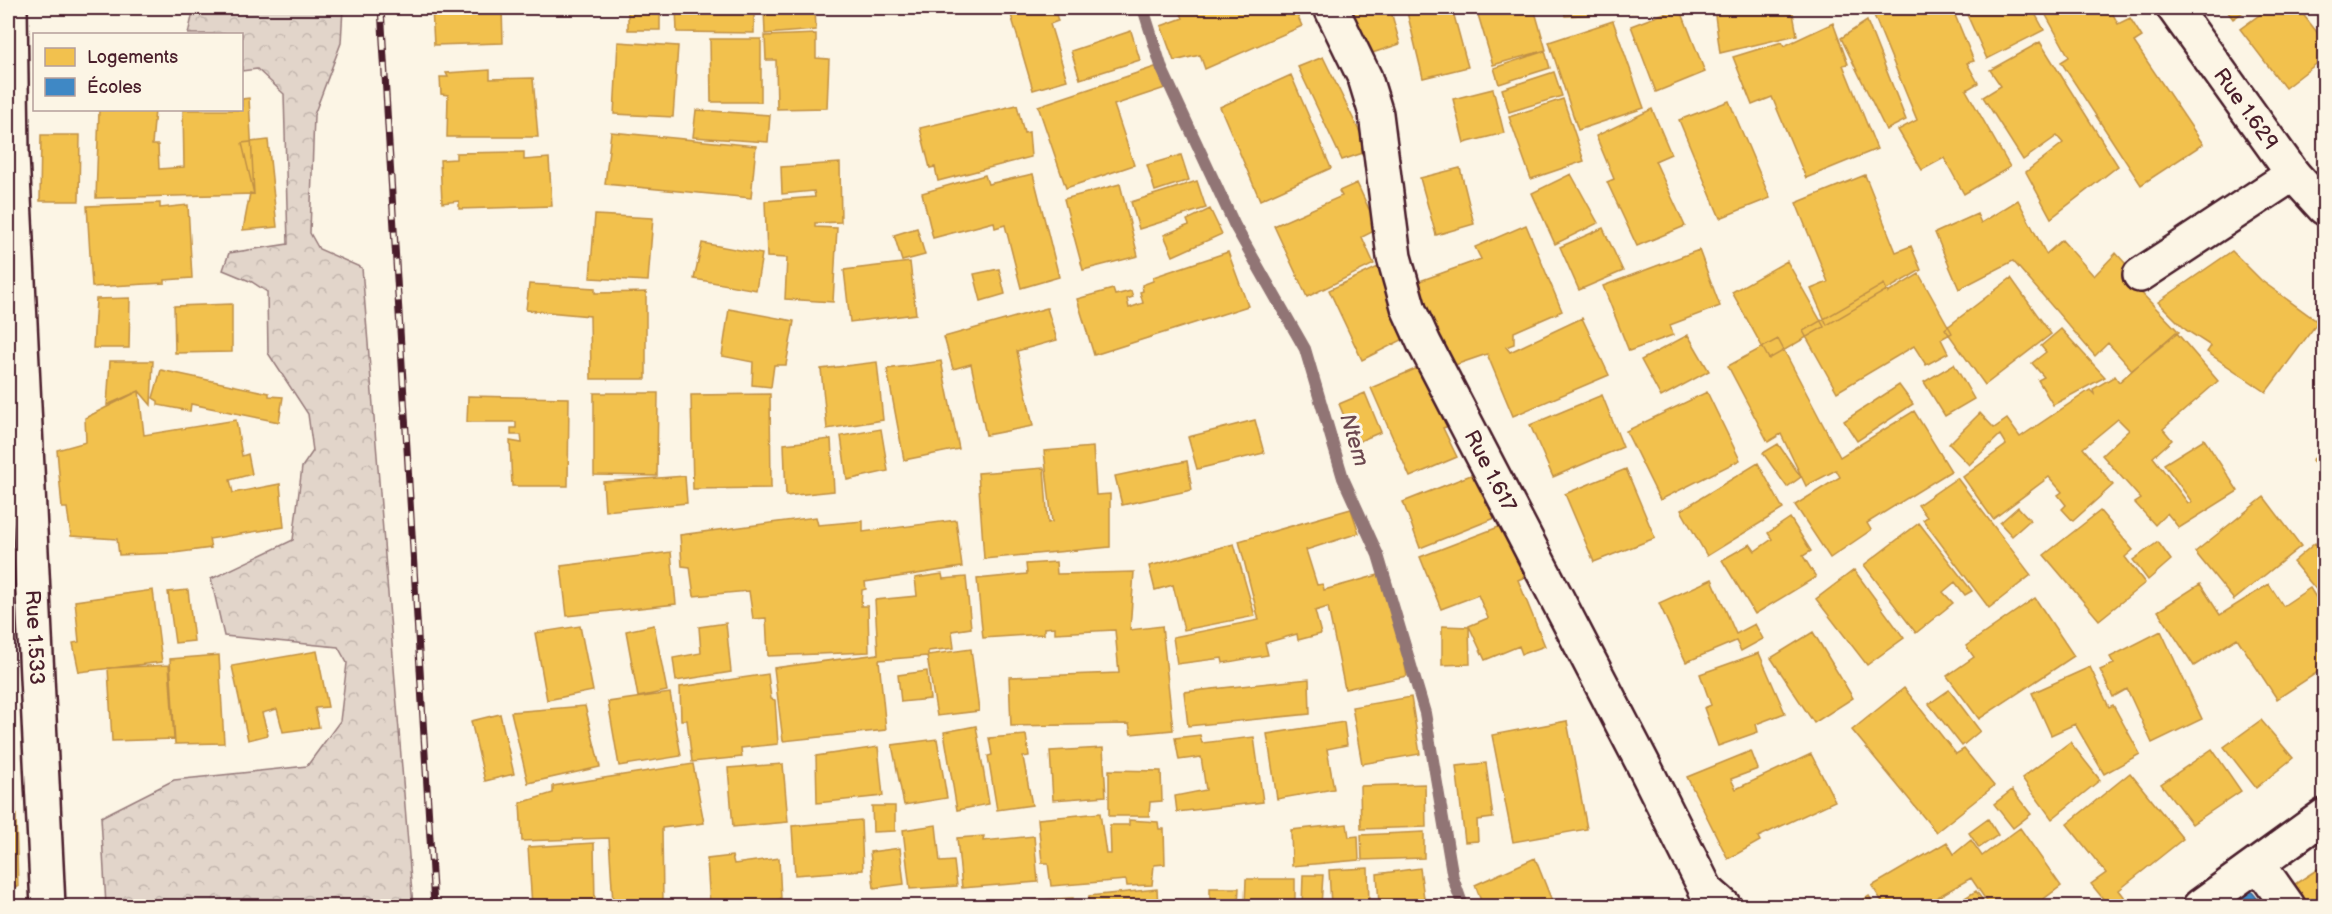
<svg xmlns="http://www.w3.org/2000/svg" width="2332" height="914" viewBox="0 0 2332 914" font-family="'Balsamiq Sans',sans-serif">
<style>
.forest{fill:url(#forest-crowns);stroke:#967a7a;stroke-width:1.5}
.homes{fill:#f2c14e;stroke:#c09044;stroke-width:1.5}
.schools{fill:#3f88c5;stroke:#426897;stroke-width:1.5}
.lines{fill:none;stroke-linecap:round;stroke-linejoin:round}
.stream{stroke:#917474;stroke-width:12}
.minor-casing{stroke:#4a1f2b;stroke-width:38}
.minor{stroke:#fcf5e5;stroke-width:33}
.rail-casing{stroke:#4a1f2b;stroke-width:7}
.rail{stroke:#fcf5e5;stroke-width:4.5;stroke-dasharray:14;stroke-linecap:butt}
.labels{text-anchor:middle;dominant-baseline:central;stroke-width:6;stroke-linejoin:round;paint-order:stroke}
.street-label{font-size:21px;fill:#4a1f2b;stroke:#fcf5e5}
.water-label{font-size:22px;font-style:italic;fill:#6d4950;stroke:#fcf5e5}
</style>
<defs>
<pattern id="forest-crowns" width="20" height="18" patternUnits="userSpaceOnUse" patternTransform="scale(1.5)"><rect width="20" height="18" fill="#e2d5ca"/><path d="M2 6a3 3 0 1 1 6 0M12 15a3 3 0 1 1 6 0" fill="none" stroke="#c3b6ae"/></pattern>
</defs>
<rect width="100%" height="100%" fill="#fcf5e5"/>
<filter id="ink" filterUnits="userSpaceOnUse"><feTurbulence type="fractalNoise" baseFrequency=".0167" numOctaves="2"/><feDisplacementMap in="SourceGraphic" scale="12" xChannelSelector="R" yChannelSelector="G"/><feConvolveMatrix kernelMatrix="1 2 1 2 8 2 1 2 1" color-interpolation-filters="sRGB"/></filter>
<g filter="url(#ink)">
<path class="forest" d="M194,8h149l-2,35 -27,72 -4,118 9,16 43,19 51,638h-307l-5,-89 73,-37 133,-14 33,-45 7,-58 -9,-16 -114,-11 -13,-57 82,-39 9,-73 11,-16 -5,-37 -40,-61 -1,-61 -15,-10 -29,-12 6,-17 59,-9 -4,-150 -27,-25 -15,2v-37h-54z"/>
<path class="homes" d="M432,8h70l1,35 -69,2z
M628,8h32v22h-32z
M676,8h78v25l-77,-1z
M764,8h51l1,22 -51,4z
M1009,8h55l-9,3 3,10 -8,3 17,56 -34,10z
M1178,8h116l8,18 -97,43 -5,-14 -26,6 -13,-35 22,-8z
M1347,8h49l2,5 -6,2 8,29 -34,11z
M1425,8h27l16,59 -45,11 -16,-66z
M1476,8h58l12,42 -53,15z
M1564,8h71l1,4 -71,4z
M1678,8h2l25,64 -49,20 -25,-66z
M1714,8h78l5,27 -77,18z
M1871,8h81l22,53 -7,2 11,20 -12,7 44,77 -46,27 -20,-36 -22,12 -24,-40 19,-10z
M1964,8h68l12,22 -57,29z
M2042,8h68l8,16 12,-6 12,19 -8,5 69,102 -62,41 -80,-123 8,-5z
M2225,8h24l-16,11z
M2269,8h29l26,33v17l-39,30 -45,-59z
M1613,21l31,87 -66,22 -29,-88z
M1867,21l39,99 -20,10 -45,-92z
M1833,23l15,41 -5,1 34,84 -71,29 -34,-81 -20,8 -19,-48 49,-15 2,4z
M1131,31l9,29 -60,19 -9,-28z
M816,34v24l13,1 -2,49 -50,1 -1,-49h-10l-1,-24z
M710,39h51v63h-50z
M618,42l60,4 -5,71 -59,-3z
M2040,42l78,124 -67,52 -25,-46 37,-29 -6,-7 -34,24 -40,-63 18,-11 -11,-16z
M1545,51l5,17 -51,16 -5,-16z
M1323,57l46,94 -27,9 -44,-93z
M1158,66l7,22 -51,17 20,60 -68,23 -28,-82z
M490,70v9l43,-1 5,59h-91l1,-42 -7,-1 -1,-17h8l-2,-4z
M1554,72l8,24 -53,16 -7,-23z
M1291,75l40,93 -71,32 -40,-93z
M1493,89l11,44 -40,10 -11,-44z
M249,98l5,96 -158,4 3,-88h56l-3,35h6l1,24 25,-2 -1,-57h59v-11z
M1563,99l21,62 -53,18 -22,-62z
M1729,101l41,97 -50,20 -41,-98z
M1017,105l7,28 5,-1 2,25 -93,24 -3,-14 -5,1 -10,-40z
M1652,109l19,45 -16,7 30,65 -48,20 -30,-64 7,-3 -18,-43z
M696,110l74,5 -2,27 -75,-5z
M611,132l145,14 -5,52 -146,-14z
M41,135h39l-1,66h-39z
M268,140l9,87 -34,3 7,-37 4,1 -12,-51z
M524,152v8l25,-2 3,48 -93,3v-8l-17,2 -2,-43 16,-1v-6z
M1181,155l8,25 -34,11 -8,-26z
M840,163l1,59 -26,1v4l22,1 -4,74 -48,-3 2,-41 -20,-1 -2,-56 50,-4 -1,-6 -32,3 -1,-27z
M1460,168l14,56 -38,11 -16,-57z
M1033,174l26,103 -38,11 -16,-63 -10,3 -1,-6 -61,16 -11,-45 63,-18 3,9z
M1571,174l27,49 -43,21 -23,-51z
M1865,175l31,77 15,-6 10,24 -94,55 -16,-36 17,-7 -32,-79z
M1197,181l9,27 -67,21 -8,-27z
M1357,183l21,46 -16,8 12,27 -67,33 -33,-71 68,-30 -3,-5z
M1120,184l18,72 -55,14 -19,-71z
M2018,200l28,54 16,-14 32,36 22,-23 18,20 -6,6 51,53 -47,38 -24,-27 -13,13 -82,-95 -54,28 -24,-56 42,-19 4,9z
M160,203v5l28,-3 4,73 -27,2v3l-73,4 -5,-81z
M1210,209l12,25 -49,22 -9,-21 25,-10 -2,-5z
M595,215l58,3 -5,63 -58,-3z
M1526,225l36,86 -48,21v12l-8,3 4,5 72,-34 27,57 -96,41 -26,-62 -38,13 -32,-85 64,-23 -6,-12z
M917,228l8,27 -23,6 -8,-26z
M1603,228l20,43 -44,19 -19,-43z
M702,243l60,11 -6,36 -62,-11z
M1699,250l21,56 -50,19 3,10 -44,16 -26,-65z
M2232,251l30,30 56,41 -52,70 -59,-40 4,-6 -25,-16 -28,-28z
M1228,252l20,54 -154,49 -17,-56 36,-10 2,6 16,-4 2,6 -6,2 2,9 14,-5 -3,-11 3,-1 -1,-6 11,-4v-4z
M1787,261l37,66 -55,32 -37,-67z
M910,262l6,52 -66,8 -6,-52z
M1378,267l30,70 -46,23 -33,-70z
M999,269l6,25 -24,7 -7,-27z
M1919,274l33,59 -11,6 7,14 -22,12 -12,-19 -77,46 -34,-61 81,-47 4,9z
M2011,278l40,56 -66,51 -40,-56z
M529,284l66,4v5l51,-1v87h-55l-1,-63 -64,-6z
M130,298l-1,50h-36l3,-49z
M232,304v48l-57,1 -1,-47z
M1047,308l10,32 -40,11 16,75 -47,9 -15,-71 -18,5 -9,-32z
M729,309l65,12 -8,44h-12l-3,22 -19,-2 1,-23 -31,-6z
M2061,329l44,48 -52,28 -15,-25 6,-3 -12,-14 14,-11 -5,-6z
M2176,332l42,49 -55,48 9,11 -19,17 35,46 4,-1 -28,-38 40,-25 34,52 -59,37 -12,-15 -12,12 -20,-22 6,-4 -39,-44 27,-25 -11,-11 -35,29 30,37 -40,36 -11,-12 4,-4 -8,-10 4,-3 -13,-15 -56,42 -30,-42 43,-32 -6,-10 -31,30 -20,-21 31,-31 14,15 13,-9 13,18 70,-47 4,4 -1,-5 22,-13 4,6z
M1688,335l21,36 -48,26 -20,-37z
M1778,339l62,118 74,-46 37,60 -84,52 4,7 -41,28 -35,-53 45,-28 -4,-7 -30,16 -25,-52 -13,8 -40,-76z
M110,361h43l-2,44 -12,-14 -32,14z
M941,361l18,88 -55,11 -17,-91z
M877,362l6,58 -56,9 -6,-60z
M1427,364l27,60 -11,4 14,29 -47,20 -39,-89z
M1954,364l20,35 -29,17 -21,-34z
M161,370l108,23v3l14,1 -4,25 -88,-18 -1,7 -32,-6v-4l-5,-3z
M1899,385l14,19 -56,37 -13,-20z
M139,391l5,44 92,-15 6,36 6,-2 4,20 -22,6 3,13 47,-9 4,43 -75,12 2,9 -37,5 -55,2 -2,-16 -46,-3 -4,-28h-5l-5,-58 29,-8 -1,-24z
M1707,392l33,68 -80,40 -34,-69z
M594,393h64l-1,83 -63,-1z
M1365,393l16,39 -26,11 -16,-39z
M770,394l1,94 -78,1 -2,-94z
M1602,395l21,52 -70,30 -23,-52z
M468,396l101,2 -1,88h-56l-2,-45 12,2 -1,-8h-10v-7h5v-6h-49z
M1255,420l9,33 -67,16 -9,-32z
M881,429l7,42 -41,9 -6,-44z
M831,439l3,52 -48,5 -2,-52z
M1778,444l23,33 -14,10 -24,-34z
M1093,447l3,48 14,-1v53l-126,12 -6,-86 66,-5 4,55 4,-1 -8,-71z
M2324,450v26l-12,-16z
M1187,461l5,29 -70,15 -7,-29z
M1758,463l25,46 -76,47 -26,-46z
M1626,469l29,69 -61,24 -29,-68z
M1476,473l19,45 -75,30 -17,-46z
M685,476l2,27 -82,8 -2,-29z
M1957,478l74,97 -42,33 -66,-88 4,-3 -9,-12z
M2264,497l37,49 -67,54 -39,-48z
M2018,507l12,13 -18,16 -12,-13z
M1351,509l8,24 -53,17 11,35 6,-1 1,6 58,-16 15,48 10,54 -62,13 -17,-82 -13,4 6,23 -23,6 -1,-6 -32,9 3,12 -45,8 -1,-5 -45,6 -4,-27 86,-17 -20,-79z
M2100,511l33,39 -8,7 20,26 -46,37 -55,-65z
M816,517l2,8 45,-4v11l93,-12 6,47 -97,15 1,7 -4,1 -1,16h7l1,46 -101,4 -2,-38 -13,1 -4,-28 -55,5 -4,-29 -8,-1 -2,-31z
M1790,518l21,33 -8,5 13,21 -61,37 -33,-54 28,-16 5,7 17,-12 -4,-6z
M1509,523l20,52 -11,5 27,66 -23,8 -3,-8 -34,14 -16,-34 19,-8 -10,-23 -37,14 -21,-52z
M1919,523l53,68 -7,4 -10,-13 -12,10 10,11 -37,30 -52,-68z
M2158,542l13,18 -23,20 -15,-20z
M2315,543l9,10v46l-31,-37z
M1234,544l21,72 -71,14 -11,-45 -18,5 -6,-24z
M671,552l5,52 -109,12 -6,-50z
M1056,562l1,12 77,-2 -4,58 32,-4 11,104 -42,4 -2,-10 -118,2 -2,-49 110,-4 -4,-43 -60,3v-6l-11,1v6l-61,4 -6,-59 50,-5 -1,-10z
M8,570l3,55h-3z
M1854,570l50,68 -37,27 -51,-66z
M942,574l1,5 23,-2 5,51 -19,3 2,17 -26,3v4l43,-6 8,62 -42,5 -10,-60 -48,4 7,70 -103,11 -9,-73 104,-14 -3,-54 42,-4 -2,-18z
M1712,579l24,55 19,-10 8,15 -22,12 -5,-10 -50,21 -27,-59z
M2200,584l20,31 49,-31 14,22 27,-18 14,22v58l-47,31 -40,-61 -43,28 -36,-55z
M153,590l9,72 -83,10 -6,-29 6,-1 -4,-41z
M188,590l6,51 -19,2 -7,-51z
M2035,598l39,58 -95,63 -32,-43 27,-19 -8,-11z
M726,623l5,49 -55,9 -3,-23 28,-5 -2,-26z
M654,625l13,66 -29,6 -12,-66z
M580,626l13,65 -46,9 -12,-67z
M1442,626l27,1 1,37 -28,1z
M2161,631l41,88 -50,24 -25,-54 -14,8 -13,-27 14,-6 -4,-7z
M1813,632l40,66 -39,25 -43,-65z
M317,651l11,56 -13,1 4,19 -36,5 -6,-23 -15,4 6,22 -20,5 -16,-74z
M1759,653l26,60 -29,11 2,8 -40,14 -14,-38 7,-3 -11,-31z
M219,655l5,88 -49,1 -5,-85z
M169,665l5,74 -62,2 -4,-73z
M2090,667l19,40 4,-2 27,49 -36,20 -29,-50 -24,11 -19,-42z
M927,671l3,28 -29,3 -3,-27z
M768,674l3,25 4,1 3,44 -37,4 1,9 -50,5 -5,-42h-6l-1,-33z
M1309,679l1,35 -122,12 -4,-34z
M1904,688l52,66 8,-5 30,37 -58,46 -84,-102z
M1949,690l31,41 -18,15 -33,-42z
M670,693l11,63 -62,10 -11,-64z
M1411,697l9,57 -58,10 -10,-57z
M585,706l15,61 -72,16 -17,-71z
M500,714l14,60 -29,7 -14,-60z
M2261,720l32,38 -37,30 -32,-41z
M1567,721l20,108 -74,13 -21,-107z
M1344,722l3,23 -20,4 7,40 -57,10 -10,-65z
M976,726l13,78 -32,6 -13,-78z
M1026,735l3,21 -6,1 9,48 -35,5 -9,-54 4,-1 -3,-17z
M1200,735l2,8 52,-6 9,65 -86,10 -2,-16 31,-6 -5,-33 -22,3 -4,-22z
M937,739l10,59 -43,7 -12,-60z
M2070,742l30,38 -48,39 -30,-41z
M878,747l5,49 -66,7 -1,-47z
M1103,748l3,48 -53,4 -3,-49z
M2212,749l29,42 -49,33 -31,-40z
M1751,751l7,18 -27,10 5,10 75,-35 24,47 -77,36 2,4 -32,18 -41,-82z
M1486,763l7,55 -16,2 1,21 -13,1 -9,-76z
M693,764l11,59 -42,5 1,73 -50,2 -4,-65 -87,3 -2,-38 33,-10v-7z
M783,764l5,58 -55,5 -5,-59z
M1109,770l52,1 1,30 -12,1 -1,14h-40z
M2130,773l53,66 -64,51 7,9 -9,7h-8l-18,-22 15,-11 -39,-49z
M1425,784l1,43 -65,2 -1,-43z
M8,785h7l3,102h-10z
M2012,790l19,24 -18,14 -19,-24z
M872,806h23v25l-22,1z
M1100,813l6,41h5l-1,-29h19v-5l29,2 1,7h5l1,35 -11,1 -2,20 -25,1 -1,-6 -75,6 -3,-23h-6l-4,-44z
M1988,819l10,16 -19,13 -10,-15z
M861,820l2,50 -68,5 -3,-49z
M1347,824l2,13 9,-1 1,24 -67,6 -1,-36z
M936,825l4,37 14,-1 3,25 -47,3 -7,-59z
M2020,828l41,58 -27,20h-44l-19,-28 -49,28h-37l-13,-20 75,-44 7,12 17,-14 11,16z
M1424,832v26l-62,2 -1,-25z
M984,836l-1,5 51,-5 4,46 -76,6 -5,-50z
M594,843l1,63h-63l-4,-59z
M900,848l4,36 -30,4 -4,-36z
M732,856l2,8 45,-6 2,41 -45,7h-26l-3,-47z
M1535,858l19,48h-71l-8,-21z
M2324,865v41h-18l-14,-20z
M1368,868l1,35 -38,2 -2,-35z
M1420,868l4,30 -45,6 -2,-30z
M1303,875h20l-2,31h-19z
M1246,879h49v27h-53h3z
M1210,888h29l-1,18h-28z
M1157,889l1,17h-69v-10z
M1976,891l11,15h-35z
M1869,896l7,10h-22z
M1073,898v8h-69v-4z"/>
<path class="schools" d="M2248,887l15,19h-41z"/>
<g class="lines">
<path class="stream" d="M1143,8l19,61 73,157 70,123 38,129 35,77 47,158 28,165 10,28"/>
<defs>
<g id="minor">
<path id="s1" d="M10,8l2,148 36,750"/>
<path id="s2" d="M1331,8l34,70 11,36 18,143 15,53 15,33 218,419 64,128 18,16"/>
<path id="s3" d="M2174,8l119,166 31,34"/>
<path d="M2140,275l153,-101"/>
<path d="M2259,865l29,41"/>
<path d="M2200,906l124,-90"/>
</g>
</defs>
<use href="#minor" class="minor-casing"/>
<use href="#minor" class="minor"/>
<defs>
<path id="rail" d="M381,8l53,898"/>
</defs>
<use href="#rail" class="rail-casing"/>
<use href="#rail" class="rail"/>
</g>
</g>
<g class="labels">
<g class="street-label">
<text stroke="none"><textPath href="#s3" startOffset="124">Rue 1.629</textPath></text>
<text stroke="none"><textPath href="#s2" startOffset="495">Rue 1.617</textPath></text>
<text stroke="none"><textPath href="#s1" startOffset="630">Rue 1.533</textPath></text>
</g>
<g class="water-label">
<text transform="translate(1354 440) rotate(73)">Ntem</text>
</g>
</g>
<rect width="2332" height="914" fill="none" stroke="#fcf5e5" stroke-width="30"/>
<rect x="15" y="15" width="2302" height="884" fill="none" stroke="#4a1f2b" stroke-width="2" filter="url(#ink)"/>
<rect x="33" y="33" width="210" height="78" fill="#fcf5e5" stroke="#b59f9b" stroke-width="1.5"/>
<rect x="45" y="48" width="30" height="18" fill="#f2c14e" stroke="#b59f9b" stroke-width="1.5"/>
<text x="87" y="63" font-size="18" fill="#4a1f2b">Logements</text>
<rect x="45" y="78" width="30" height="18" fill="#3f88c5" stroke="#b59f9b" stroke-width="1.5"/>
<text x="87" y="93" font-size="18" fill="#4a1f2b">Écoles</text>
</svg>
